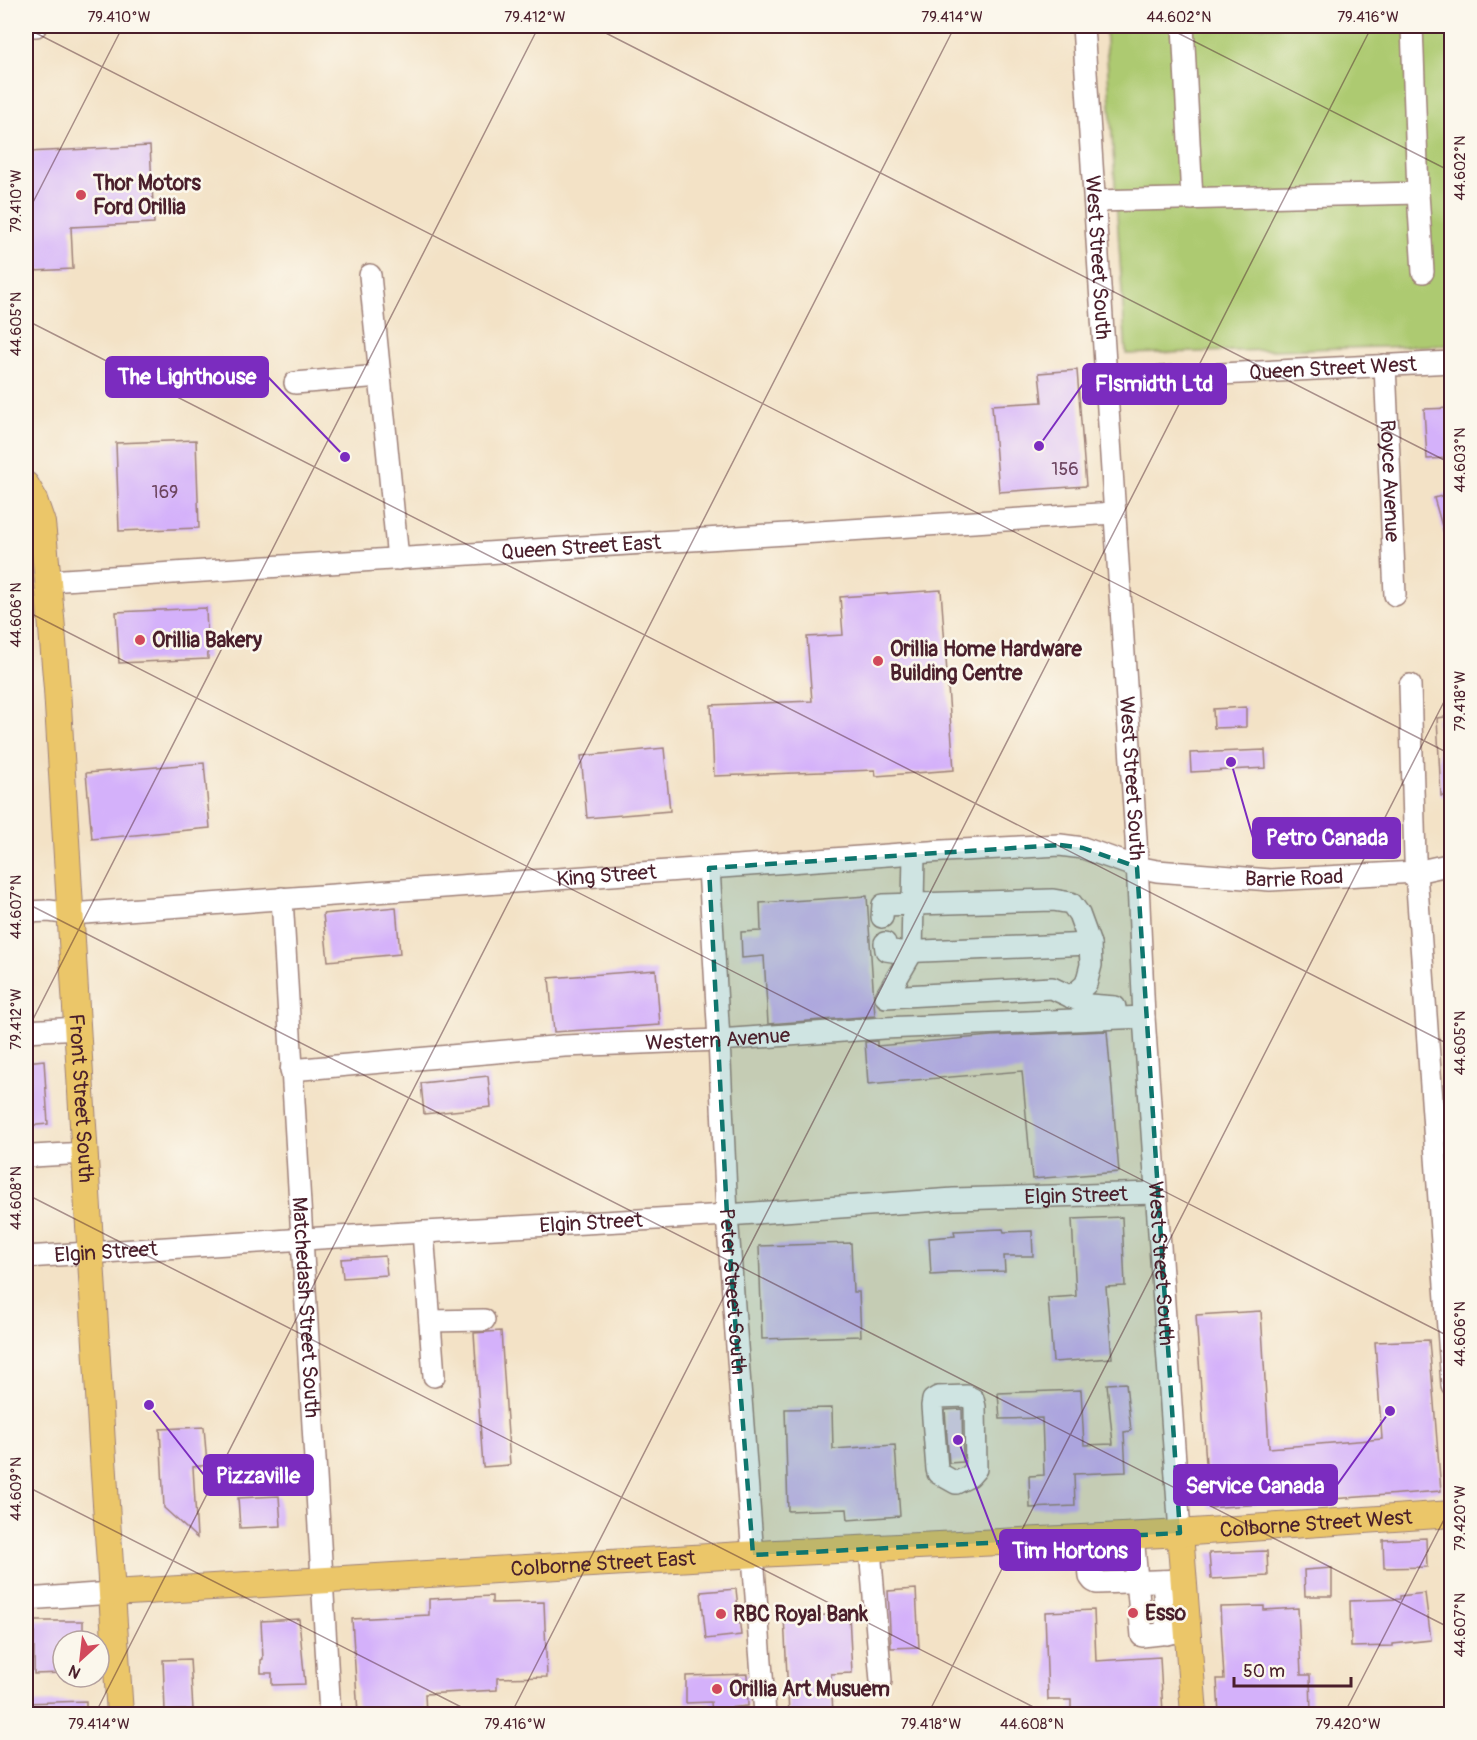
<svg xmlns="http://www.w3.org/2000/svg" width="1477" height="1740" viewBox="0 0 1477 1740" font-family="Pangolin,sans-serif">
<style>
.green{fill:#adca71;stroke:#7c744e;stroke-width:1.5}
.building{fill:#d4b1fa}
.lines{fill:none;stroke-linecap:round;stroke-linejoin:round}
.minor-casing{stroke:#9e8078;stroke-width:24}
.major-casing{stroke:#9e8078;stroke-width:28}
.minor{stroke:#fff;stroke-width:21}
.major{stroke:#ebc669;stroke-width:26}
.marked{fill:#0f766e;fill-opacity:0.2;stroke:#0f766e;stroke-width:4.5;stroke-dasharray:12 8;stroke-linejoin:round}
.ticks{fill:none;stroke:#4a1f2b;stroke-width:1.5;stroke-opacity:0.45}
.poi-dot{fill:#d1495b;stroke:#fbf7ec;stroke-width:2}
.labels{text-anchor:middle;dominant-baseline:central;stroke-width:5;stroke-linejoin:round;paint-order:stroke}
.number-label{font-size:18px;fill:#6c445f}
.poi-label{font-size:21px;font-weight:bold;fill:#4a1f2b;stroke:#fbf7ec;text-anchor:start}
.street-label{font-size:21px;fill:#4a1f2b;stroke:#fbf7ec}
.leader{fill:none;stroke:#7b2cbf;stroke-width:2}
.callout-dot{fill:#7b2cbf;stroke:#fbf7ec;stroke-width:2}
.callout{fill:#7b2cbf;stroke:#7b2cbf;stroke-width:2}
.callout-label{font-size:22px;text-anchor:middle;font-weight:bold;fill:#fff}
.neatline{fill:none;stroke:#4a1f2b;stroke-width:2}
.ticks-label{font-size:15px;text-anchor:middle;fill:#4a1f2b}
</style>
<rect width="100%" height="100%" fill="#fbf7ec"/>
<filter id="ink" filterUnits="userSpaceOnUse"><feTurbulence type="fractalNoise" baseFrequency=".0167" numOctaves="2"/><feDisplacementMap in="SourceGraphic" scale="12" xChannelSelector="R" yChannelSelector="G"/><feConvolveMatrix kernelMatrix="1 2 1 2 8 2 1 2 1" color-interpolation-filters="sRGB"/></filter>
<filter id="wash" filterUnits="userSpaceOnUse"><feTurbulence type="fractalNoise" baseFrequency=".008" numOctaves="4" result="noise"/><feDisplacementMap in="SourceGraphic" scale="24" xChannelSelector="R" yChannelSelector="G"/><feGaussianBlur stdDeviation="1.35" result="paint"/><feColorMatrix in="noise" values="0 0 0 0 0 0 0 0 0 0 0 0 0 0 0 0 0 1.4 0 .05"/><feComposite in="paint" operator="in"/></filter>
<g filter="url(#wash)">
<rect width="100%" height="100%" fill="#f3e2c6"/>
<path class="green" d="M1105,26h346v319l-325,9z"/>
<g id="blocks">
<path class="building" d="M150,146l4,77 -83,4 2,42 -39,2 -7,-119z
M1077,370l9,116 -87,6 -7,-87 50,-3 -3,-29z
M1452,408v50l-25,1 -3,-50z
M196,440l3,88 -80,3 -3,-88z
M1452,493v53l-4,1 -14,-49z
M941,590l13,180 -78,6 -1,-6 -161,6 -3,-71 101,-4 -5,-64 36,-2 -3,-38z
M206,608l2,51 -89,4 -3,-51z
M1246,707v20l-32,1 -1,-19z
M1452,716v80h-11l-4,-78z
M664,748l6,63 -83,7 -6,-62z
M1265,750l1,18 -75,4 -1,-19z
M204,763l6,65 -118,11 -6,-66z
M867,896l8,120 -107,8 -4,-68 -22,2 -1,-26 20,-1 -1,-28z
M396,907l4,47 -72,7 -5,-47z
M656,970l4,55 -106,7 -5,-54z
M1107,1031l12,141 -87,7 -10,-108 -154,13 -3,-42 12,-1v5l114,-10z
M44,1060l4,64 -22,2v-64z
M488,1076l3,31 -67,7 -3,-31z
M1122,1217l3,69 -19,1 6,71 -59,4 -5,-64 28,-2 -4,-77z
M1003,1229l1,3 28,-1 1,25h-29l1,15 -58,1v2l-16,1 -2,-37 26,-2 -1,-5z
M851,1243l2,49h6l2,44 -99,3 -3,-93z
M385,1256l2,19 -44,3 -2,-19z
M1261,1311l8,137 113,-9 -7,-97 54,-2 12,151 -232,17 -13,-193z
M501,1331l9,134 -27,2 -9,-134z
M1126,1383l5,48 -7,1 2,40 -52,2 1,32 -45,2 -1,-32 15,-1 -2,-57 -42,1 -2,-26 83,-3 3,55 29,-1 -6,-60z
M832,1408l1,41 62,-4 5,71 -52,4 -1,-11 -59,2 -3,-102z
M962,1409l1,53 -14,1 -4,-53z
M204,1427l3,38 -14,2 4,71 -33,-30 -4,-79z
M279,1496l2,30 -41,2 -2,-30z
M1426,1538l1,29 -43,1 -1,-28z
M1267,1551l1,25 -57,3 -2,-26z
M1332,1568v28h-27l-1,-26z
M736,1589l5,46 -35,4 -5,-47z
M916,1589l3,58 -28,1 -3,-57z
M1425,1593l6,47 -38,4v2l-42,1 -1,-46 50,-2v-3z
M492,1596v7l52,-1 3,75 -50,1v12l-72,4 1,20h-68l-6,-95 77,-4v-16z
M1264,1606v4l34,-2 3,67h9l1,39h-92l-2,-35h7l-4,-72z
M1094,1610l2,51 64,-4 3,57h-92v-14h-23l-3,-88z
M849,1614l3,59 -21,1 2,40h-44l-5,-97z
M299,1619l6,65 -33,1v-12h-11v-13l2,-1 -2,-38z
M34,1621h49v20h-20v32l-29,1z
M190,1659l3,51 -28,1 -2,-51z
M747,1674l1,32 -20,2 -11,6h-5l-1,-12 -25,1v-27z
M86,1701v13h-60v-11z"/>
</g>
</g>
<g filter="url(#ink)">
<use href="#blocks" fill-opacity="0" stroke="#9e8078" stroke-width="1.5"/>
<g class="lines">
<defs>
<g id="minor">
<path d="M26,26h10"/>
<path id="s1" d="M1083,26l53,812 8,179 36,516"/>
<path d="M1183,26l9,173"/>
<path d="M1418,193l5,79"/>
<path d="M1095,201l323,-8 -6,-167"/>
<path d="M370,275l28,284"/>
<path id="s2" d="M1385,365l10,230"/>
<path id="s3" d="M1105,380l347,-18"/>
<path d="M295,383l85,-7"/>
<path id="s4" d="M48,581l1066,-68"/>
<path d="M1410,685l5,173 37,527"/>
<path d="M914,854l-2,98 -26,45 166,-9 37,17 26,2"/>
<path id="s5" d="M709,868l10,172 8,175 38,499"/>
<path id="s6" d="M282,898l48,816"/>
<path id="s7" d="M26,912l23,-1 22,3 872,-63 117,-6 23,3 54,19 20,4 113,9 146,-8 36,-8"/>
<path d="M882,917l1,-12 170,-5 18,3 8,11 11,30 1,21 -5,19 -15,13"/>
<path d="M885,943l1,7 13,2 191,-8"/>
<path d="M26,1031l52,-3"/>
<path id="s8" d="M291,1070l273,-24 155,-6 165,-12 260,-11"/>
<path d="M33,1156l52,-3"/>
<path d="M423,1232l11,144"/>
<path id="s9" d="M26,1257l310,-20 391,-22 227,-16 201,-6"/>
<path d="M430,1321l54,-1"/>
<path d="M967,1396l6,3 2,8 1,62 -6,7 -14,7 -18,-10 -1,-4 -5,-63 1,-6 5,-3z"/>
<path d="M1133,1535l9,101 46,-5"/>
<path d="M1087,1538l3,39 3,4 4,2 87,-3"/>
<path d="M870,1549l11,132"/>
<path d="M1163,1581l4,53"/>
<path d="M26,1599l86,-6"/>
</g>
<g id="major">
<path id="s10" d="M26,485l7,12 9,26 6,58 9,108 45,755 18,270"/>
<path d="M1180,1533l14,181"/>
<path id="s11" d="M112,1593l664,-40 387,-19 289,-20"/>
</g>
</defs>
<use href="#minor" class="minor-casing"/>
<use href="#major" class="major-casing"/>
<use href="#minor" class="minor"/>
<use href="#major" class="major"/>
</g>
</g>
<path class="marked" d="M1060,845l23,3 54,19 43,666 -427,22 -26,-340 -18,-347z"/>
<path class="ticks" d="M592,26l860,438M1164,26l288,146M26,28l1426,727M26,216l97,-190M26,320l1426,726M26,611l1426,727M26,903l1426,726M26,1033l513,-1007M26,1194l1021,520M26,1486l449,228M95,1714l860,-1688M511,1714l861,-1688M928,1714l524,-1028M1344,1714l108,-210"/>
<g class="poi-dot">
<circle cx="81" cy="195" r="6"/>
<circle cx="140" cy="640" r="6"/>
<circle cx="878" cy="661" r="6"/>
<circle cx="1133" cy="1613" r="6"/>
<circle cx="721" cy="1614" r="6"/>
<circle cx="717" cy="1689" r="6"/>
</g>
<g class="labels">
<g class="number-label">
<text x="1065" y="469">156</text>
<text x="165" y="492">169</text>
</g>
<g class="poi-label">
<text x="93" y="183">Thor Motors<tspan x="93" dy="24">Ford Orillia</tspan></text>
<text x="152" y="640">Orillia Bakery</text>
<text x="890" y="649">Orillia Home Hardware<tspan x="890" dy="24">Building Centre</tspan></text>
<text x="1145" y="1613">Esso</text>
<text x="733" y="1614">RBC Royal Bank</text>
<text x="729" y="1689">Orillia Art Musuem</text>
</g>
<g class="street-label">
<text stroke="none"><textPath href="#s1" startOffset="232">West Street South</textPath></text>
<text stroke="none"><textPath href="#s3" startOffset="228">Queen Street West</textPath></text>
<text stroke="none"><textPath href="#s2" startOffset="116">Royce Avenue</textPath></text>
<text stroke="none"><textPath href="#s4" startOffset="534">Queen Street East</textPath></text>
<text stroke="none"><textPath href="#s1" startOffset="754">West Street South</textPath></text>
<text stroke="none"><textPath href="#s7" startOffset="582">King Street</textPath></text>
<text stroke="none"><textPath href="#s7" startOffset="1275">Barrie Road</textPath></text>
<text stroke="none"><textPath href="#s8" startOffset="428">Western Avenue</textPath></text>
<text stroke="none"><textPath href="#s10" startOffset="618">Front Street South</textPath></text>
<text stroke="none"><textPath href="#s9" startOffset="1052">Elgin Street</textPath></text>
<text stroke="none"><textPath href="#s9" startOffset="566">Elgin Street</textPath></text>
<text stroke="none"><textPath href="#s9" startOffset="80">Elgin Street</textPath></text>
<text stroke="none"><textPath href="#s1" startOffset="1240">West Street South</textPath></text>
<text stroke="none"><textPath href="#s5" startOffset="424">Peter Street South</textPath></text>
<text stroke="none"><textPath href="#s6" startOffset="410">Matchedash Street South</textPath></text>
<text stroke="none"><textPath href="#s11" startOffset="1206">Colborne Street West</textPath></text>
<text stroke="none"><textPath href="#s11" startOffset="492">Colborne Street East</textPath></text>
</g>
</g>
<path class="leader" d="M345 457L268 377M1039 446L1083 384M1231 762L1253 838M149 1405L204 1475M1390 1411L1337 1485M958 1440L1000 1550"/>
<g class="callout-dot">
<circle cx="345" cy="457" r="6"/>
<circle cx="1039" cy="446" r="6"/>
<circle cx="1231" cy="762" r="6"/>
<circle cx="149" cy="1405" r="6"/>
<circle cx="1390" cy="1411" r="6"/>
<circle cx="958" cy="1440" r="6"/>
</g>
<g class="callout">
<rect x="106" y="357" width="162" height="40" rx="6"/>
<rect x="1083" y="364" width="143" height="40" rx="6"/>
<rect x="1253" y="818" width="147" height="40" rx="6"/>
<rect x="204" y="1455" width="109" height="40" rx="6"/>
<rect x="1174" y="1465" width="163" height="40" rx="6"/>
<rect x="1000" y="1530" width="140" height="40" rx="6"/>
</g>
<g class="callout-label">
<text x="187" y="384">The Lighthouse</text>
<text x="1154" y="391">Flsmidth Ltd</text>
<text x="1327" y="845">Petro Canada</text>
<text x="258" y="1483">Pizzaville</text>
<text x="1255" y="1493">Service Canada</text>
<text x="1070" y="1558">Tim Hortons</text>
</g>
<rect width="1477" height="1740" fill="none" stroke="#fbf7ec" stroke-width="66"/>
<g transform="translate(81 1659) rotate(207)"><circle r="28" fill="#fbf7ec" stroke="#b4a19f" stroke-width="1.5"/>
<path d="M0-4.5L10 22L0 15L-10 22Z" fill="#d1495b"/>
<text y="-9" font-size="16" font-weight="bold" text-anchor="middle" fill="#4a1f2b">N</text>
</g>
<path d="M1234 1677v9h117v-9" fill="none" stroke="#4a1f2b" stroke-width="3"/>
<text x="1243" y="1677" font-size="18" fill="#4a1f2b" stroke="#fbf7ec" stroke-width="4.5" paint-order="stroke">50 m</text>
<rect x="33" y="33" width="1411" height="1674" class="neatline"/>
<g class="ticks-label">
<text x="119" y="22">79.410°W</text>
<text x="535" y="22">79.412°W</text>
<text x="952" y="22">79.414°W</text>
<text x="1179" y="22">44.602°N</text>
<text x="1368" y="22">79.416°W</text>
<text transform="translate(1460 168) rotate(-90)" y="5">44.602°N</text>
<text transform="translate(16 201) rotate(-90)" y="5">79.410°W</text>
<text transform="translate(16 324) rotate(-90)" y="5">44.605°N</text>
<text transform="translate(1460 460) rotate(-90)" y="5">44.603°N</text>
<text transform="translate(16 615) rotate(-90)" y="5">44.606°N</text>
<text transform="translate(1460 701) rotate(-90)" y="5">79.418°W</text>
<text transform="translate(16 907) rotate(-90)" y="5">44.607°N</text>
<text transform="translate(16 1019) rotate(-90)" y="5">79.412°W</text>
<text transform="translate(1460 1043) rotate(-90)" y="5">44.605°N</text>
<text transform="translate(16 1198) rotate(-90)" y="5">44.608°N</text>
<text transform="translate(1460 1334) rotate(-90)" y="5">44.606°N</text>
<text transform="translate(16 1489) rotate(-90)" y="5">44.609°N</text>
<text transform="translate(1460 1518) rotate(-90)" y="5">79.420°W</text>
<text transform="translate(1460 1625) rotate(-90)" y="5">44.607°N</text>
<text x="99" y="1729">79.414°W</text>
<text x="515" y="1729">79.416°W</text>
<text x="931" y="1729">79.418°W</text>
<text x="1032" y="1729">44.608°N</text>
<text x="1348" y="1729">79.420°W</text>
</g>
</svg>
